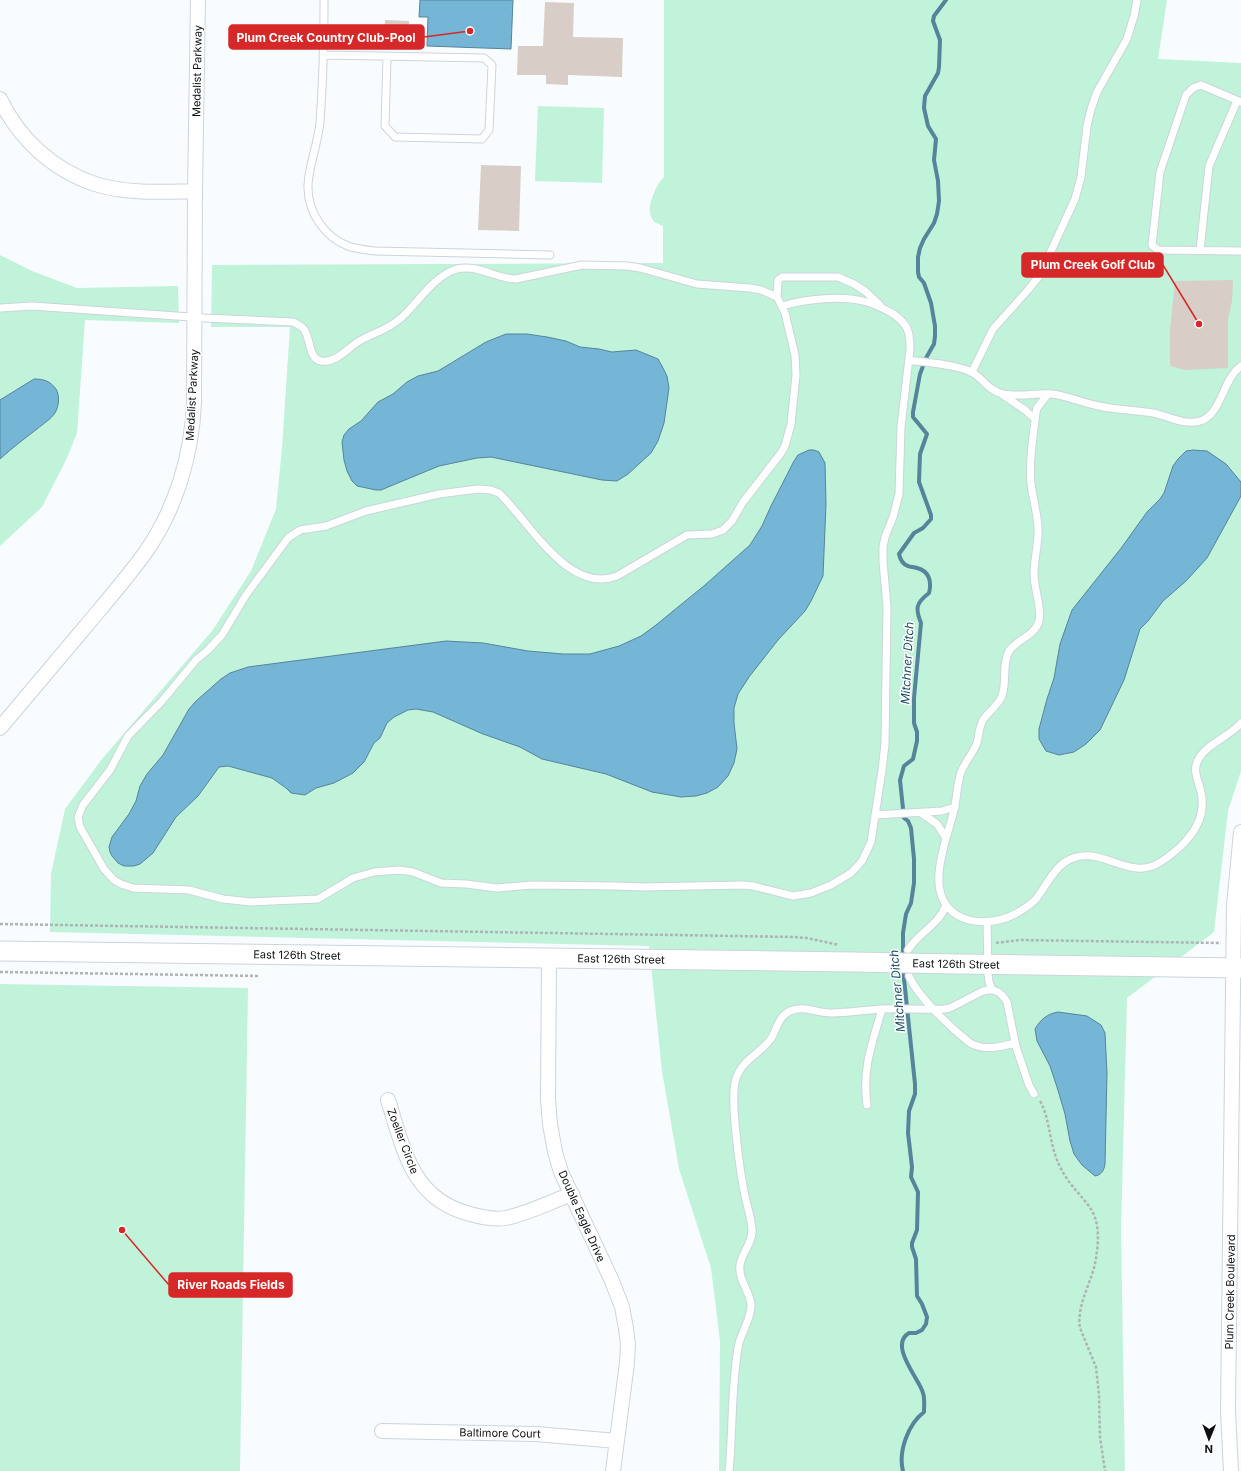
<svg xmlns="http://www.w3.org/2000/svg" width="1241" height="1471" viewBox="0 0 1241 1471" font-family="Inter,sans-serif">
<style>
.green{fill:#c0f3da}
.water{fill:#75b5d6;stroke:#56849b}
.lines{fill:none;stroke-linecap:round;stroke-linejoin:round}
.stream{stroke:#56849b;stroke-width:4}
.building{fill:#d8cec7}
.lane-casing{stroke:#ccd4dc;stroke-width:9}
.street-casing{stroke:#ccd4dc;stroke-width:16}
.secondary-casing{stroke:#ccd4dc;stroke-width:21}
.path{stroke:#afb3b5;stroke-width:2.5;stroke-dasharray:3 2;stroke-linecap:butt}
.lane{stroke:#fff;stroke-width:7}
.street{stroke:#fff;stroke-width:14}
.secondary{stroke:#fff;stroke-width:19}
.secondary-bridge-casing{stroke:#ccd4dc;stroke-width:21;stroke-linecap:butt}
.secondary-bridge{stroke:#fff;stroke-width:19}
.labels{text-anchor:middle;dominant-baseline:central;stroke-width:3;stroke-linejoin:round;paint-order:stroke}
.street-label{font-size:11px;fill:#0d1012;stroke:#fff}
.water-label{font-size:12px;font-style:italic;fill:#194d64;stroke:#fff}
.leader{fill:none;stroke:#d62828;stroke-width:1.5}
.callout-dot{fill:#d62828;stroke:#fff;stroke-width:1.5}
.callout{fill:#d62828;stroke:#d62828;stroke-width:1.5}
.callout-label{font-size:12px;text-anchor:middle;font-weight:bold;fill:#fff}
</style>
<rect width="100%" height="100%" fill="#f8fcff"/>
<path class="green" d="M664,0h503l-9,59 83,4v708l-13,40 -14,121 -87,66 -6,232 4,241h-406l1,-130 -9,-73 -32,-99 -17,-98 -13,-125 -599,-14 1,-58 14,-65 37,-50 110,-128 39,-60 25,-62 6,-61 8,-121h-79l1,-62 451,-2v-37l-9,-4c-2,-3 -4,-6 -4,-9 -2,-9 7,-30 14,-36z
M538,106l66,2 -2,75 -67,-2z
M0,255l32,16 45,17 101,-2 1,37 -94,-3 -8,113 -10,25 -25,49 -42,39z
M0,984l248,4 -8,483h-240z"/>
<path class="water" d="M420,0h93l-2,49 -84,-3 1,-29h-9z
M506,334h21l20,3 19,4 14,6 19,2 13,3 24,-2 22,9 4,7 5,10 2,12 -5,35 -6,18 -7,12 -23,21 -11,7 -15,-1 -111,-23 -14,1 -38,8 -46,19 -12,5h-5l-19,-4 -5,-5 -5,-10 -3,-11 -2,-18 2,-7 5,-6 12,-8 17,-19 15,-8 14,-12 11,-6 20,-5 48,-29z
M34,379c10,0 16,2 22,10 4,7 3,17 -1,24 -4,6 -12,11 -18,16 -13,10 -25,19 -37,30v-59z
M809,450h5l5,2 6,11 1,41 -3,72 -12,25 -6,10 -27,29 -29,37 -11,17 -4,14v15l3,26 -3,14 -6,13 -10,11 -11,6 -11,3 -15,1 -29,-5 -46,-18 -64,-15 -22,-12 -37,-13 -50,-22 -17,-3 -8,1 -14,7 -7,6 -7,15 -6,5 -10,19 -11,11 -19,10 -18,5 -11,7 -14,-2 -5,-5 -14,-10 -44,-12 -9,1 -21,29 -22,21 -23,36 -13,11 -6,2h-10l-6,-3 -6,-7 -2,-4 -1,-5 3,-10 17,-23 7,-13 4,-15 7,-12 16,-19 26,-46 7,-8 25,-22 9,-6 18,-6 198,-26 37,2 45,8 35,3h27l29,-8 22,-10 15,-11 49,-40 45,-40 12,-19 9,-20 23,-45 4,-6z
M1193,450l14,1 19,13 15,18v14l-34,62 -21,23 -23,20 -15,20 -8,8 -16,51 -24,50 -14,14 -12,8 -15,3 -13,-4 -7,-12v-10l8,-30 7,-21 6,-34 12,-34 50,-63 25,-35 13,-13 4,-6 9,-27 5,-7 8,-8z
M1058,1012l29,4 14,9 4,8 2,40 -2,91c-1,7 -4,11 -10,12l-13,-11 -8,-11 -4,-13 -5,-27 -8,-27 -7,-21 -13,-25 -2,-12c6,-10 12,-15 23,-17z"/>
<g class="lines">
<path class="stream" d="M903,958v-25l3,-19 5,-11 3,-20v-24l-3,-31 -3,-7 -4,-3 -4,-38 4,-14 9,-7 4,-18v-9l-3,-9v-25l7,-75c-6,-15 -5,-20 8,-30 3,-12 0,-22 -12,-25 -3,-1 -7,-1 -9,-2 -6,-2 -8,-7 -9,-12l15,-21 9,-5 8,-9v-4l-12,-33 1,-28 7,-20 -14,-17v-5l7,-38 6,-16 8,-14 1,-8v-10l-4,-23 -7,-20 -5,-6 -1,-5v-15l2,-9 4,-9 10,-16 3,-9 2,-13 -1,-20 -4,-21 2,-21 -8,-13 -4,-18 1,-12 13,-23 1,-6 1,-27 -7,-19 1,-5 12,-16
M903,1471c-5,-19 5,-47 21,-59 0,-6 1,-14 -1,-19 -3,-13 -35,-48 -14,-60h7l6,-3 4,-6 1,-7 -5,-13 -5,-8 -1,-37 -4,-12v-4l5,-13 1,-38 -7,-15 1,-10 -4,-34 1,-22 6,-17v-10l-12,-115"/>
</g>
<path class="building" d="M545,2l29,1 -1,34 50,1 -1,39 -54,-2v10l-22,-1v-9h-29l1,-29h25z
M385,20l24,1v20h-25z
M481,165l40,1 -2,65 -41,-1z
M1233,280l-1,21 -4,18v49l-43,2 -15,-4v-36l5,-49z"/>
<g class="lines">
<defs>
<path id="lane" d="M324,0c0,41 -1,82 -4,122 -2,22 -11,42 -12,63 -1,26 16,52 40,61 8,3 18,4 27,5l175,4
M323,55l161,3 8,7 -3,65 -7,9 -87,-2 -10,-11 2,-69
M1241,102l-40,-17 -8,3 -7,7 -26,77 -8,73 6,5 83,1
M1200,250l9,-84 28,-65
M777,297l1,-17 4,-3h56l16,7 11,7 15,14
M0,308l32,-2 173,12 88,4c3,2 7,3 10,6 8,9 5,31 18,33 5,1 11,-1 15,-3 9,-5 16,-13 25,-18 13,-7 28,-11 40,-22 17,-15 32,-42 56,-49 21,-5 39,10 59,10l66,-14 46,1 12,2 57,16 53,4 11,2 16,7 8,16 10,42 1,20 -5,49 -6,22 -4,7 -38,49 -11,19 -9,9 -11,4 -25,1 -70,41c-49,19 -88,-55 -118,-83l-8,-3 -13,-1 -39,5 -73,17 -40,15 -26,4 -12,8 -42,57 -24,40 -14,15 -12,10 -34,41 -34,35 -18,34 -27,35 -5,12 2,10 24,42 10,11 7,4 12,4 56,2 34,9 28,3 67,-3 35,-21 21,-6 25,-2 14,2 28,11 25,1 31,4 35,-3 83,1 29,1 98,-2 11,1 40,10 18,-3 20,-8 20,-12 11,-12 9,-19 11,-72 3,-26 2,-138 -4,-44v-15l2,-10 8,-20 6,-23 2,-67 9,-78c0,-5 0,-12 -2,-18 -2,-7 -10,-14 -16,-18 -8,-4 -16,-9 -25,-11 -24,-7 -61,-3 -85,4
M909,360c19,3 45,4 62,12 12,5 15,18 32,22 16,3 33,-1 49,0 16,2 31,9 47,12 18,4 36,4 54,7 16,3 33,14 50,7 19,-9 20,-41 38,-54
M972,372l21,-43 35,-39 12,-15 35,-76 6,-22 6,-51 4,-17 6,-17 30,-53 7,-23 3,-16
M1048,394l-11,14 -1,5c-3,24 -7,48 -5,71 2,15 6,28 7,43 1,16 -4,31 -4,47 0,16 8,32 5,47 -4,15 -22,18 -30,30 -8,15 -1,33 -8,47 -4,8 -13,14 -18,22 -4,7 -4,15 -6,23 -4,10 -12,19 -16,29 -4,12 -4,25 -7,38 -7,30 -32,84 3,105 16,10 40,8 56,0 8,-4 16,-9 23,-16 10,-13 16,-28 29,-37 31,-20 58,15 88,4 10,-4 18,-11 27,-19 15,-14 26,-33 21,-55 -2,-10 -9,-21 -3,-32 8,-16 31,-23 43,-37
M1003,395l22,15 10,9
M921,813l16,11 9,14
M875,815l67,-4 13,-4
M987,921l1,53 1,8 3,8
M908,950c10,-17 31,-25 38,-45
M909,976c9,21 42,52 61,67 14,8 30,4 45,0
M867,1105c-5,-37 5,-61 15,-96
M729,1471c4,-41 2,-82 9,-123 2,-15 13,-27 13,-43 -1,-14 -13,-25 -11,-40 2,-13 13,-22 12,-36 -1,-13 -6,-26 -8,-38 -5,-26 -8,-54 -10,-80 0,-10 -1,-20 1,-29 6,-24 27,-28 37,-45 5,-9 7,-21 18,-26 13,-6 27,2 41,2 17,0 34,-3 51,-4 21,-1 41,1 62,0l6,-1 33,-17c12,-3 18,1 24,11l9,45 13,38 5,9"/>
<path id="street" d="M0,99c19,40 53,71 95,85 31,10 68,8 100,7
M0,728c29,-34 57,-68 86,-102 20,-24 41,-48 59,-73 31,-44 47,-98 49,-151l1,-211 3,-191
M549,958l-1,141 2,25 5,28 6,20 51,109 10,26 4,21 2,17 -1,18 -14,108
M388,1100c16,49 23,99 82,114 11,3 25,6 36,4 23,-5 44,-16 66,-24
M382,1431l154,3 81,7
M1231,1471l-3,-60 6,-505 7,-74"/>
<path id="secondary" d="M0,951l853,11
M958,964l283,4"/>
</defs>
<use href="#lane" class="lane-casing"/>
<use href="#street" class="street-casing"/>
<use href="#secondary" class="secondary-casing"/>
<path class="path" d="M0,924l795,13 12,1 32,7
M996,943l23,-3 202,3
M0,972l260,4
M1040,1101c10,18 9,39 17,59 4,10 10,20 17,28 8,10 19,20 22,33 3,11 2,25 0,37 -3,23 -20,46 -16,70l16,39 3,28 1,42 5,34"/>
<use href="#lane" class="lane"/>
<use href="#street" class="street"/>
<use href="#secondary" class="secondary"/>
<defs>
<path id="secondary-bridge" d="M853,962l105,2"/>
</defs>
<use href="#secondary-bridge" class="secondary-bridge-casing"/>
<use href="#secondary-bridge" class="secondary-bridge"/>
</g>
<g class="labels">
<g class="street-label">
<text transform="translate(197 71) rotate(-89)">Medalist Parkway</text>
<text transform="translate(192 395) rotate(-87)">Medalist Parkway</text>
<text transform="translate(297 955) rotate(1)">East 126th Street</text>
<text transform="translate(621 959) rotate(1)">East 126th Street</text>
<text transform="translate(956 964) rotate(1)">East 126th Street</text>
<text transform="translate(403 1141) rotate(69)">Zoeller Circle</text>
<text transform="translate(582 1216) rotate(66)">Double Eagle Drive</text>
<text transform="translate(1230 1292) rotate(-89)">Plum Creek Boulevard</text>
<text transform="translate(500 1433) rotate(1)">Baltimore Court</text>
</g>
<g class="water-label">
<text transform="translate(907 663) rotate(-87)">Mitchner Ditch</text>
<text transform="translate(897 991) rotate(-95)">Mitchner Ditch</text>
</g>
</g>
<path class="leader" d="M470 31L424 37M1199 324L1163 265M122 1230L169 1285"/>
<g class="callout-dot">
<circle cx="470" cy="31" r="4"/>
<circle cx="1199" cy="324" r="4"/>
<circle cx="122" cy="1230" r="4"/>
</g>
<g class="callout">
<rect x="229" y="25" width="195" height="24" rx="4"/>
<rect x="1022" y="253" width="141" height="24" rx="4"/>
<rect x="169" y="1273" width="123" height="24" rx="4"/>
</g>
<g class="callout-label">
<text x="326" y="42">Plum Creek Country Club-Pool</text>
<text x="1093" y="269">Plum Creek Golf Club</text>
<text x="231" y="1289">River Roads Fields</text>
</g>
<g transform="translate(1209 1439) rotate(181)" stroke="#ffffff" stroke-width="3" paint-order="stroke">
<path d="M0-3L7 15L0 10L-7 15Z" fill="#0d1012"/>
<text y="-6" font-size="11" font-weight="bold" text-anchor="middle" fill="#0d1012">N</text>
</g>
</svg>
